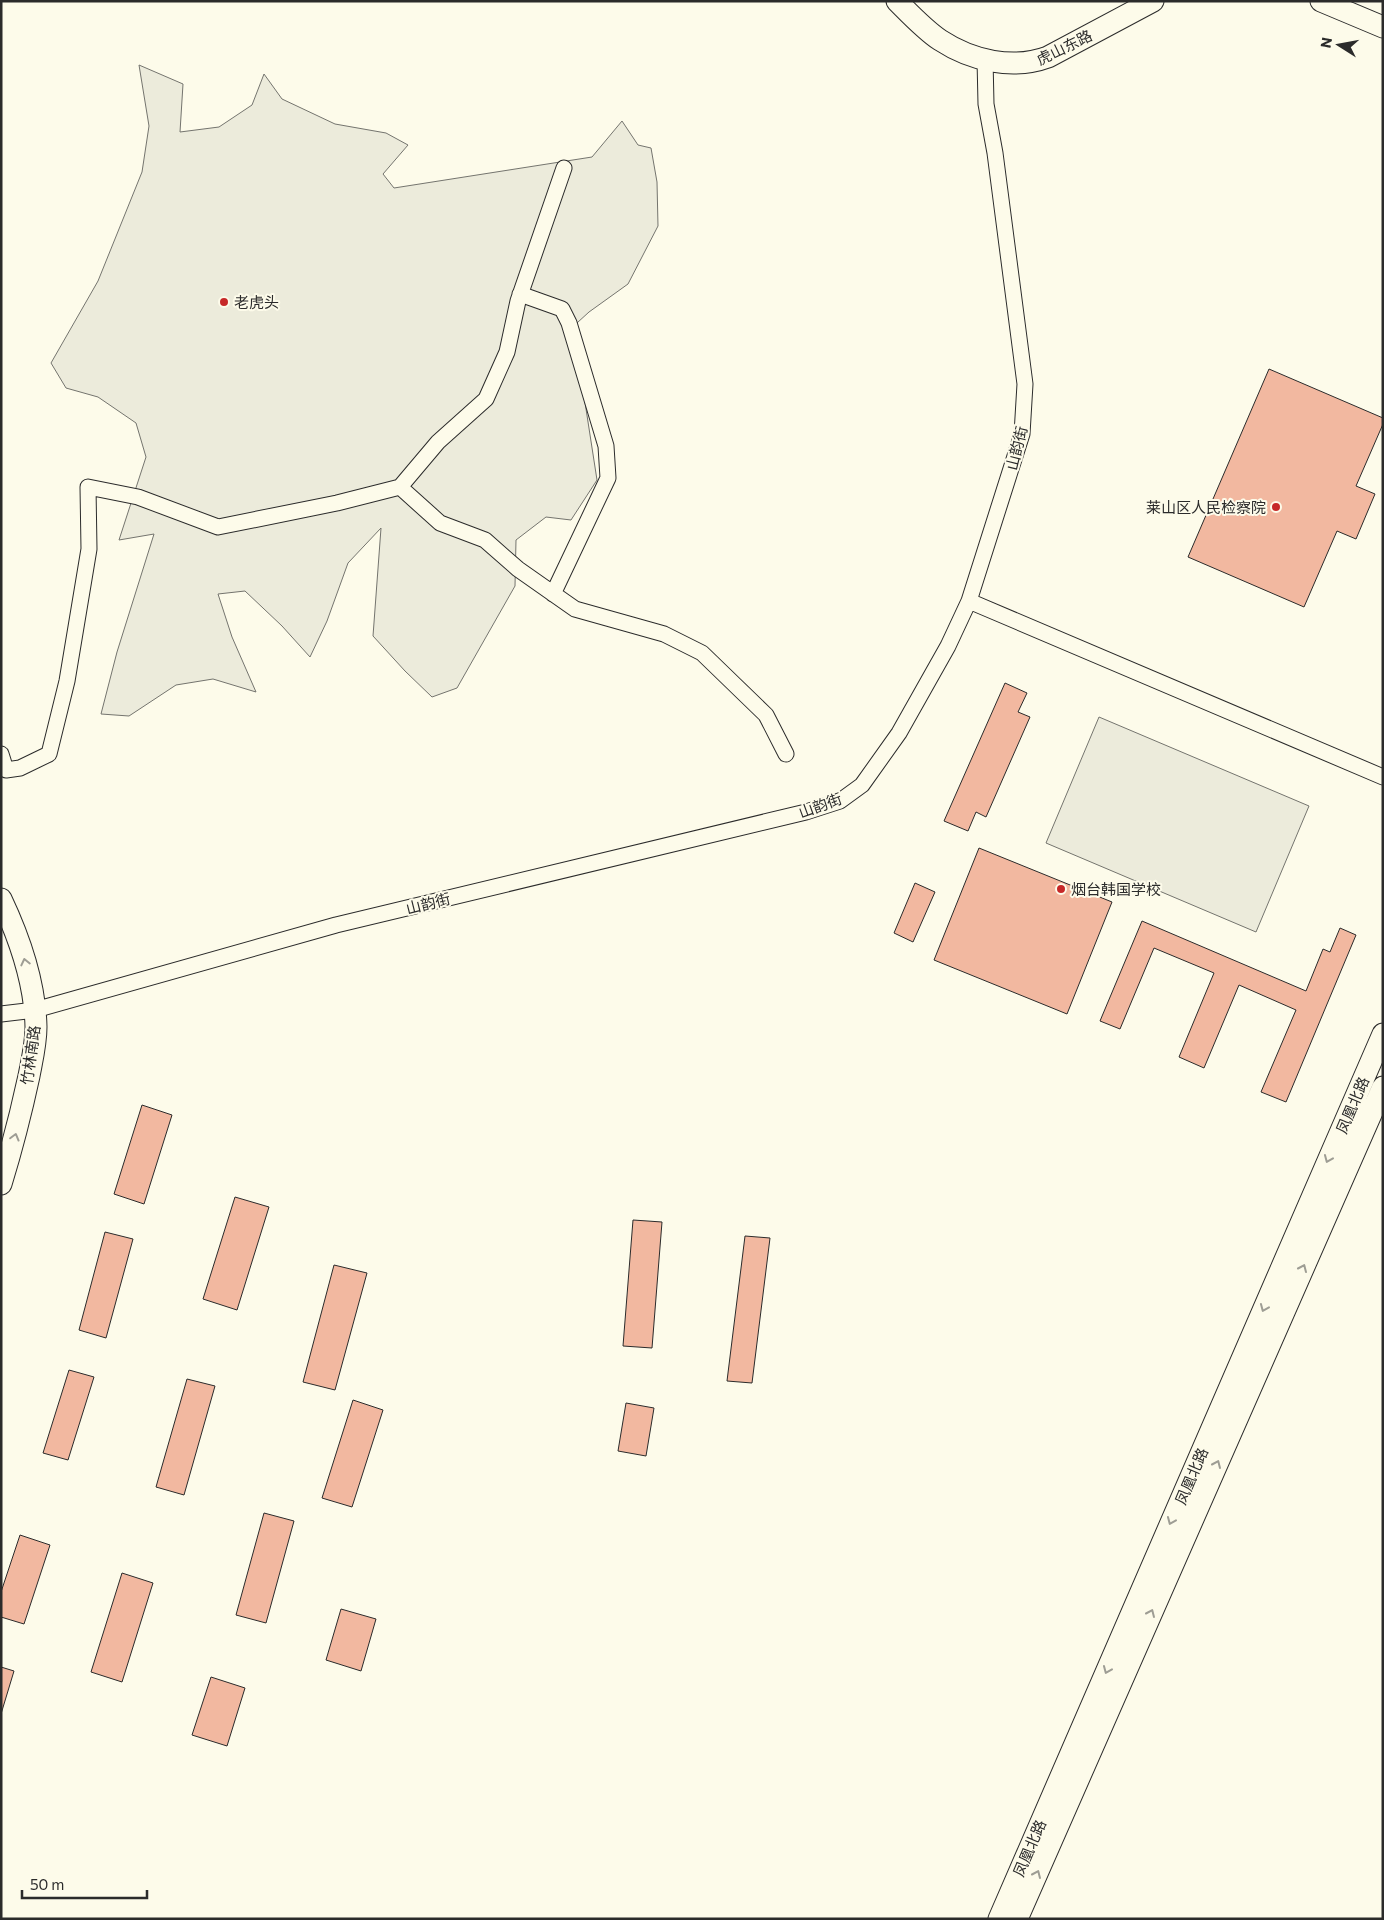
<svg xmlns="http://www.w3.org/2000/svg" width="1384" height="1920" viewBox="0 0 1384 1920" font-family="Commissioner,'Noto Sans SC',sans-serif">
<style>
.green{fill:#ecebdb;stroke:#74746e}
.building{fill:#f2b8a0;stroke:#2b2b2b}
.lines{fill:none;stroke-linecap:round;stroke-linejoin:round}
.street-casing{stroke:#2b2b2b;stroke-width:17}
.secondary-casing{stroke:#2b2b2b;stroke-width:23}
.street{stroke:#fdfbea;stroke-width:15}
.secondary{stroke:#fdfbea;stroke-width:21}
.oneway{stroke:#9e9d94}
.poi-dot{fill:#c62828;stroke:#fdfbea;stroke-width:2}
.labels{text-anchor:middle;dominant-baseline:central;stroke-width:4;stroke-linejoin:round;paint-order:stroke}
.street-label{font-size:15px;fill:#2b2b2b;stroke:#fdfbea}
.poi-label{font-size:15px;fill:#2b2b2b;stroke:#fdfbea;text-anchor:start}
</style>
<rect width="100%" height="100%" fill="#fdfbea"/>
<path class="green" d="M139,65l44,19 -3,48 39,-5 33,-22 12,-31 18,25 53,25 51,9 22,12 -25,29 11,14 198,-31 30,-36 16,24 13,3 6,34 1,44 -30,58 -39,28 -23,21 18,63 13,84 -26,40 -25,-3 -30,23 -1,46 -58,102 -25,9 -27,-26 -32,-35 8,-108 -33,35 -21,58 -17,36 -28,-31 -37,-35 -27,3 14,43 24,55 -43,-13 -37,6 -47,31 -28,-2 16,-62 37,-118 -35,6 27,-83 -10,-34 -38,-26 -32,-9 -15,-25 47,-82 44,-109 7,-46z
M1099,717l210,89 -53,126 -210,-89z"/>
<path class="building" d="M1269,369l114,49v6l-27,62 19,8 -19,45 -19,-8 -33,76 -116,-50z
M1005,683l22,10 -9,19 12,5 -44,100 -10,-5 -8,19 -24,-10z
M979,848l133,54 -45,112 -133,-54z
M915,883l20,9 -22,50 -19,-9z
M1142,921l164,70 17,-42 7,3 10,-24 16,7 -70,167 -25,-10 35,-82 -57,-25 -35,83 -25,-11 35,-84 -60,-25 -34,81 -20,-8z
M142,1105l30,10 -28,89 -30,-10z
M235,1197l34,10 -32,103 -34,-11z
M633,1220l29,2 -10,126 -29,-2z
M105,1232l28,7 -27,99 -27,-8z
M745,1236l25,2 -18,145 -25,-2z
M334,1265l33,8 -32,117 -32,-8z
M69,1370l25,7 -26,83 -25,-7z
M187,1379l28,7 -31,109 -28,-8z
M353,1400l30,10 -31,97 -30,-9z
M626,1403l28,5 -8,48 -28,-5z
M264,1513l30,8 -28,102 -30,-8z
M20,1535l30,10 -26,79 -23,-7v-25z
M122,1573l31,10 -31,99 -31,-10z
M341,1609l35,10 -15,52 -35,-11z
M1,1667l13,4 -13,43z
M211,1677l34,11 -18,58 -35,-11z"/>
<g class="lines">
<defs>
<path id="street" d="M520,294l42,15 7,14 37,123 2,32 -55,116
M400,487l38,-45 48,-43 21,-47 11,-51 46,-133
M969,601l414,176
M1,754l5,16 14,-2 29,-14 18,-73 22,-132 -1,-62 50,10 80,30 119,-24 63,-16 40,36 45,17 33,29 57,40 89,25 38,19 64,62 20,39
M1,1014l34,-4 301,-85 470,-113 34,-11 22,-16 37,-52 49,-87 21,-45 53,-167 3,-50 -30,-231 -9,-49 -1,-45"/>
<path id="secondary" d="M897,1c14,14 28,29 43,39 32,21 73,30 108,17l105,-56
M1321,1l62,26
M1,899c19,40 34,83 35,128 0,17 -4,33 -7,49 -8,37 -17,72 -28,108
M999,1919l384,-885
M1017,1919l366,-832"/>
</defs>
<use href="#street" class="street-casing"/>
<use href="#secondary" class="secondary-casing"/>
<use href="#street" class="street"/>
<use href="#secondary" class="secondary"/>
</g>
<defs><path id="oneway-chevron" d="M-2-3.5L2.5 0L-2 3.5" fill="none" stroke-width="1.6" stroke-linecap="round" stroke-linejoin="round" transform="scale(1.25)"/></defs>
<g class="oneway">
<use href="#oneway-chevron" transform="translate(25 962) rotate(-103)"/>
<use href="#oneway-chevron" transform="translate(15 1137) rotate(-75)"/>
<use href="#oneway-chevron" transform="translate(1328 1159) rotate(113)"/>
<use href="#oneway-chevron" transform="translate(1303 1268) rotate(-66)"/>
<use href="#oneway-chevron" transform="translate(1264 1308) rotate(113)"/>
<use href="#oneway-chevron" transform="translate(1217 1464) rotate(-66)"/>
<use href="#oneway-chevron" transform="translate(1171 1521) rotate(113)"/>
<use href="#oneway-chevron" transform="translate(1151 1613) rotate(-66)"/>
<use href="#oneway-chevron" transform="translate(1107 1670) rotate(113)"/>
<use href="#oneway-chevron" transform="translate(1037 1874) rotate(-66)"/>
</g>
<g class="poi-dot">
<circle cx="224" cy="302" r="5"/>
<circle cx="1276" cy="507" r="5"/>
<circle cx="1061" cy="889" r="5"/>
</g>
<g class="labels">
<g class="street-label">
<text transform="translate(1064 47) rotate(-26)">虎山东路</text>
<text transform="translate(1016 448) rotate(-76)">山韵街</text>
<text transform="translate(820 805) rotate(-20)">山韵街</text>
<text transform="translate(428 903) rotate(-14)">山韵街</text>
<text transform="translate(30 1055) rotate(-82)">竹林南路</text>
<text transform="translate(1352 1105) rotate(-67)">凤凰北路</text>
<text transform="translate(1191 1476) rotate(-67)">凤凰北路</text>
<text transform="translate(1029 1848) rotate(-67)">凤凰北路</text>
</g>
<g class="poi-label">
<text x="234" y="302">老虎头</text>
<text x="1266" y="507" text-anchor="end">莱山区人民检察院</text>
<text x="1071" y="889">烟台韩国学校</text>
</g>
</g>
<rect width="1384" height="1920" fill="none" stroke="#2b2b2b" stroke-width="5"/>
<g transform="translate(1339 45) rotate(281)" stroke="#fdfbea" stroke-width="4" paint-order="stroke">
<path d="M0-4L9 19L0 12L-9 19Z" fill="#2b2b2b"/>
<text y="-8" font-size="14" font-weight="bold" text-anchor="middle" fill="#2b2b2b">N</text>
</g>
<path d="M22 1890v8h125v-8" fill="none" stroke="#2b2b2b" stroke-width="2.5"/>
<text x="30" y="1890" font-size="15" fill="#2b2b2b" stroke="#fdfbea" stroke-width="4" paint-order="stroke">50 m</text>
</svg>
